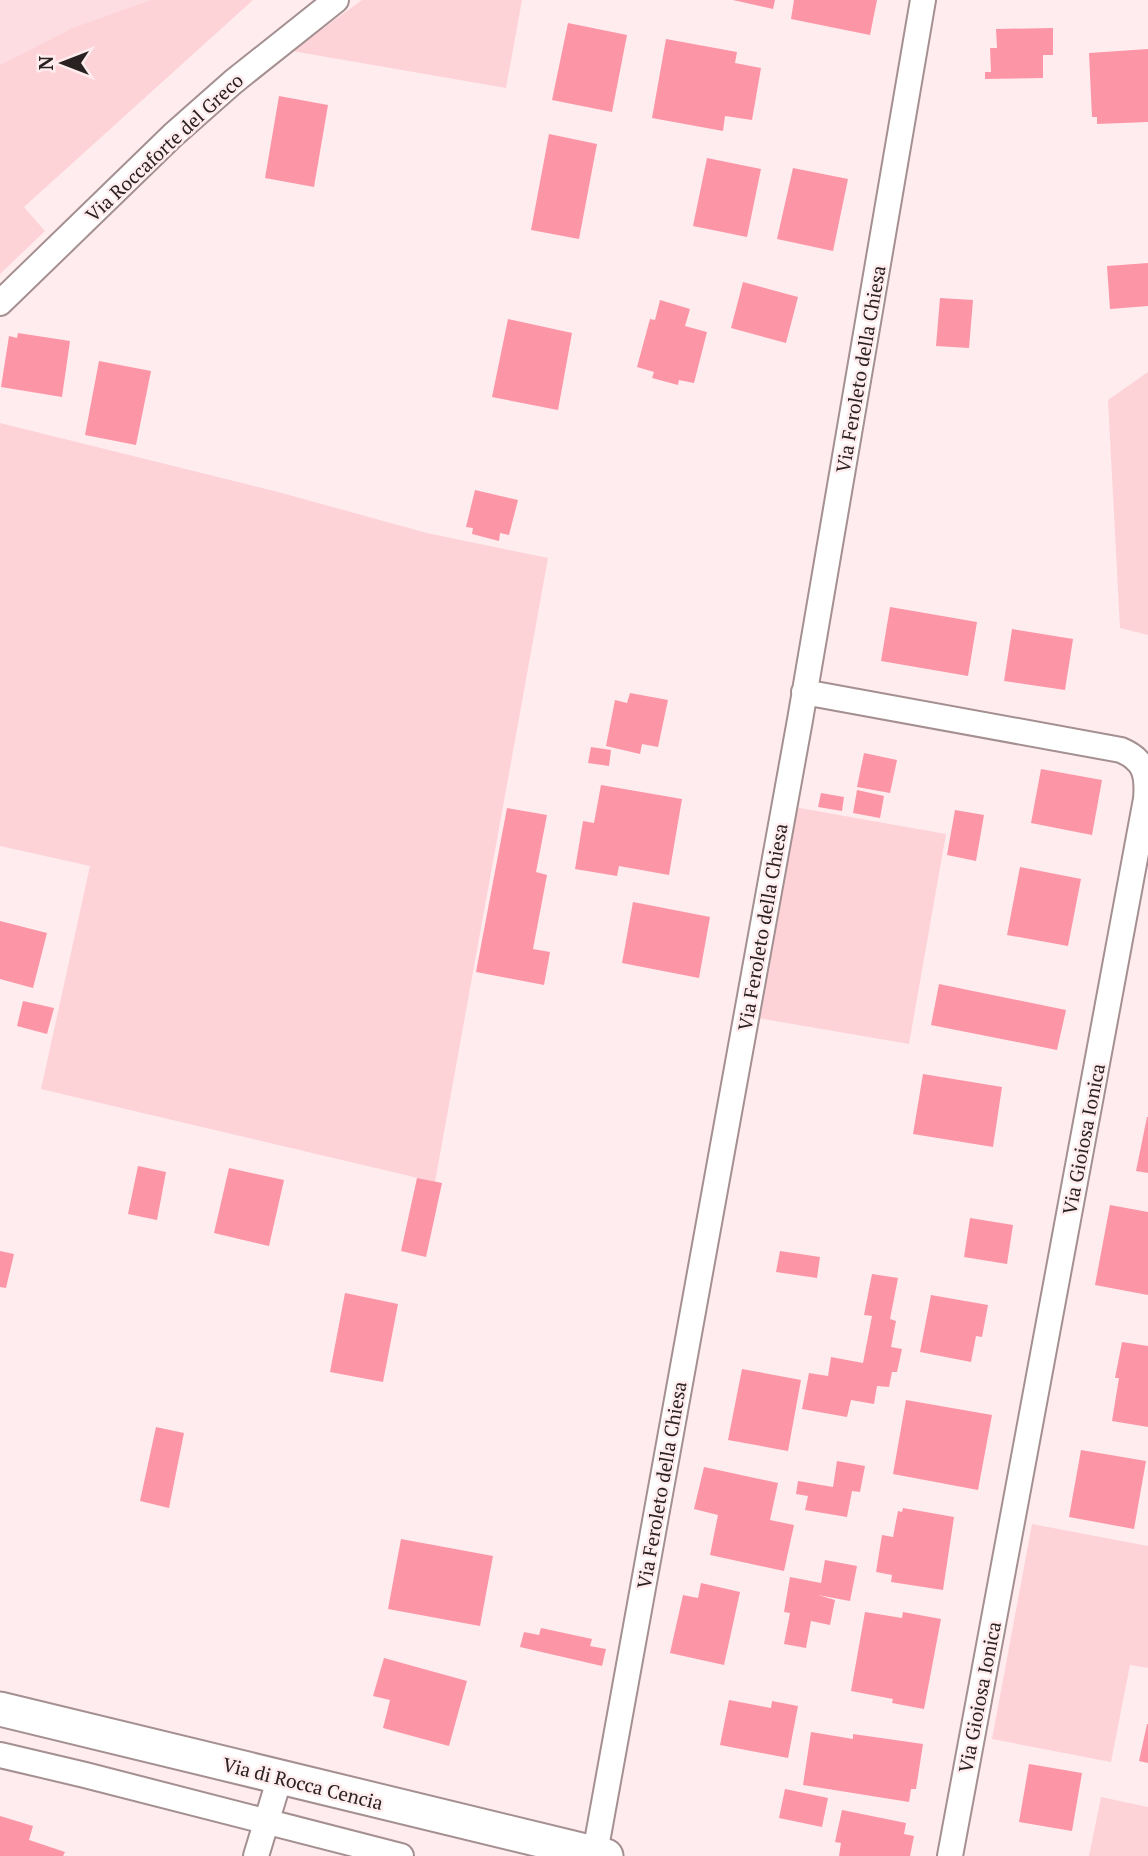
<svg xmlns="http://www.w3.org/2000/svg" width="1148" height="1856" viewBox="0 0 1148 1856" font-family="'PT Serif',serif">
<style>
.built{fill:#fddde1}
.green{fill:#fdd3d8}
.building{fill:#fc96a7}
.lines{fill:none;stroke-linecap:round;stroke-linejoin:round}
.minor-casing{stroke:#a48f91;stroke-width:28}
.secondary-casing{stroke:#a48f91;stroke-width:37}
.minor{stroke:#fff;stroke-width:24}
.secondary{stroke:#fff;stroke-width:33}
.labels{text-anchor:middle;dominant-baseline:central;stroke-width:5;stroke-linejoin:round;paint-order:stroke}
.street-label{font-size:19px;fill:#2a2122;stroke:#ffecee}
</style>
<rect width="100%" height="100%" fill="#ffecee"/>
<path class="built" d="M0,0h150l-78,28 -72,37z"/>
<path class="green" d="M150,0h103l-229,207 21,24 -45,43v-209l72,-37z
M362,0h160l-16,88 -214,-37z
M1148,372v263l-28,-7 -12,-228z
M0,423l278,69 149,41 121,25 -113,624 -394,-93 49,-223 -90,-20z
M794,807l152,27 -37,210 -151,-26z
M1032,1524l116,22v122l-18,-3 -19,97 -119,-23z
M1101,1797l47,10v49h-59z"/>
<path class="building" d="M733,0h42l-2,9z
M794,0h83l-7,35 -79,-16z
M568,23l59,12 -15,77 -60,-12z
M1053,28v27h-10v23l-58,1v-7h6l-1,-24h7l-1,-19z
M666,39l71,13 -2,11 26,5 -9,52 -27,-4 -2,15 -71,-13z
M1148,49v73l-51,2v-7h-5l-3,-64z
M279,96l49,9 -14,82 -49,-9z
M549,134l48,10 -18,95 -48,-9z
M707,158l54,11 -14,68 -54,-11z
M793,168l55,11 -15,72 -56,-12z
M1148,263v43l-38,3 -3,-43z
M743,282l55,15 -12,46 -55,-15z
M940,298l33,2 -4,48 -33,-2z
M660,300l30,9 -5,17 22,6 -13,51 -15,-3 -1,5 -26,-7 2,-6 -17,-5 13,-48 5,1z
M508,319l64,14 -14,77 -66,-13z
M18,333l52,8 -8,56 -61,-10 8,-51 8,2z
M99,361l52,10 -15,74 -51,-10z
M475,490l43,10 -9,35 -9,-2 -1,8 -27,-7 1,-6 -7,-1z
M890,607l87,15 -9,54 -87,-15z
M1012,629l61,10 -8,51 -61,-9z
M630,693l38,7 -10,47 -16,-3 -2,10 -34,-8 9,-46 12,3z
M591,747l20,3 -2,16 -21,-3z
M864,753l33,7 -7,33 -33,-6z
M1041,769l61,11 -10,55 -61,-12z
M601,785l81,14 -13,76 -50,-9 -2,10 -42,-7 8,-48 11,2z
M857,790l27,6 -4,22 -27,-5z
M821,793l23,4 -2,14 -24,-4z
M507,808l40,7 -11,57 11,3 -14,74 17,3 -6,33 -68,-13z
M955,810l29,5 -8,46 -29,-6z
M1020,867l61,12 -13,67 -61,-11z
M633,902l77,15 -11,61 -77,-15z
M0,921l47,12 -14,55 -33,-9z
M939,984l127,26 -9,40 -126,-25z
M23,1001l31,7 -7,26 -30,-8z
M923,1074l79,13 -9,60 -80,-13z
M1147,1117h1v56l-12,-2z
M138,1166l28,6 -9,48 -29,-6z
M229,1168l55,12 -15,66 -55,-13z
M417,1178l25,5 -16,74 -25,-6z
M1110,1205l38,7v83l-53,-10z
M970,1218l43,7 -6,39 -43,-7z
M0,1251l14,3 -8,34 -6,-1z
M780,1251l40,6 -3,21 -41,-6z
M872,1274l26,4 -8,41 6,2 -5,26 11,2 -5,23h-5l-3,15 -12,-1 -3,18 -23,-4 -4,17 -45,-8 7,-36 19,3 3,-19 32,6 9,-47 -8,-1z
M345,1293l53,11 -15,78 -53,-10z
M931,1295l57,10 -6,32 -6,-1 -5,26 -51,-10z
M1122,1342l26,4v81l-36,-6 7,-43h-4z
M742,1369l59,11 -13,71 -60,-11z
M906,1400l86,15 -14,75 -85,-16z
M156,1427l28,6 -15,75 -29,-7z
M1081,1450l65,11 -12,68 -65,-12z
M837,1461l28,5 -5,26 -8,-1 -5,26 -42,-7 3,-14 -12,-2 2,-13 35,6z
M704,1467l74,16 -8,37 24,5 -10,46 -74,-16 8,-40 -24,-6z
M903,1508l51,9 -11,73 -52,-8 1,-7 -16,-3 6,-37 11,2 5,-26 4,1z
M401,1539l92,17 -13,70 -92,-17z
M825,1560l32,6 -7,35 -32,-6 17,5 -5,25 -19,-4 -5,27 -22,-4 6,-31 -6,-1 6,-35 31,6z
M701,1583l39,9 -16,73 -54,-12 13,-58 15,3z
M865,1612l37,6 1,-6 38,7 -17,90 -32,-6 1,-4 -42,-8z
M541,1628l51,11 -2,7 16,3 -4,17 -82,-19 4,-15 15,3z
M384,1658l83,23 -18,65 -66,-18 7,-28 -17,-4z
M729,1700l42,8 1,-7 26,5 -10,52 -68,-13z
M1147,1724h1v39l-9,-2z
M811,1732l42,7v-5l70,10 -7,45h-5l-2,13 -106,-17z
M1029,1764l53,9 -10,58 -53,-9z
M785,1789l43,9 -6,29 -43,-9z
M842,1810l64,13 -2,11 10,2 -4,20h-71l2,-13 -6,-1z
M0,1816l33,10 -4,14 36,12 -2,4h-63z"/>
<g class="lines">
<defs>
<path id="minor" d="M0,303l173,-168 60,-53 103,-82
M804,692l317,58c24,10 27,25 25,49l-196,1057
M0,1755l85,20 316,81
M595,1853l205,-1133 123,-720
M256,1856l24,-79"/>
<path id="secondary" d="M0,1709l606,147"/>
</defs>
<use href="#minor" class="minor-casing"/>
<use href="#secondary" class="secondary-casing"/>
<use href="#minor" class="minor"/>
<use href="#secondary" class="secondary"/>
</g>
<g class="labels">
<g class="street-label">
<text transform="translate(164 147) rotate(-43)">Via Roccaforte del Greco</text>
<text transform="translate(860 369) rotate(-80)">Via Feroleto della Chiesa</text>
<text transform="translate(762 927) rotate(-80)">Via Feroleto della Chiesa</text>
<text transform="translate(1083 1139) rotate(-79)">Via Gioiosa Ionica</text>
<text transform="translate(661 1485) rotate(-80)">Via Feroleto della Chiesa</text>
<text transform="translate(979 1697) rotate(-79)">Via Gioiosa Ionica</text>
<text transform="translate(303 1783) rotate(14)">Via di Rocca Cencia</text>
</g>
</g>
<g transform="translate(63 63) rotate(270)" stroke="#ffecee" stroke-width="5" paint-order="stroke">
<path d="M0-5L12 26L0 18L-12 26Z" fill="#2a2122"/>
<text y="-10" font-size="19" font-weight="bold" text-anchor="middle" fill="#2a2122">N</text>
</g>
</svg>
